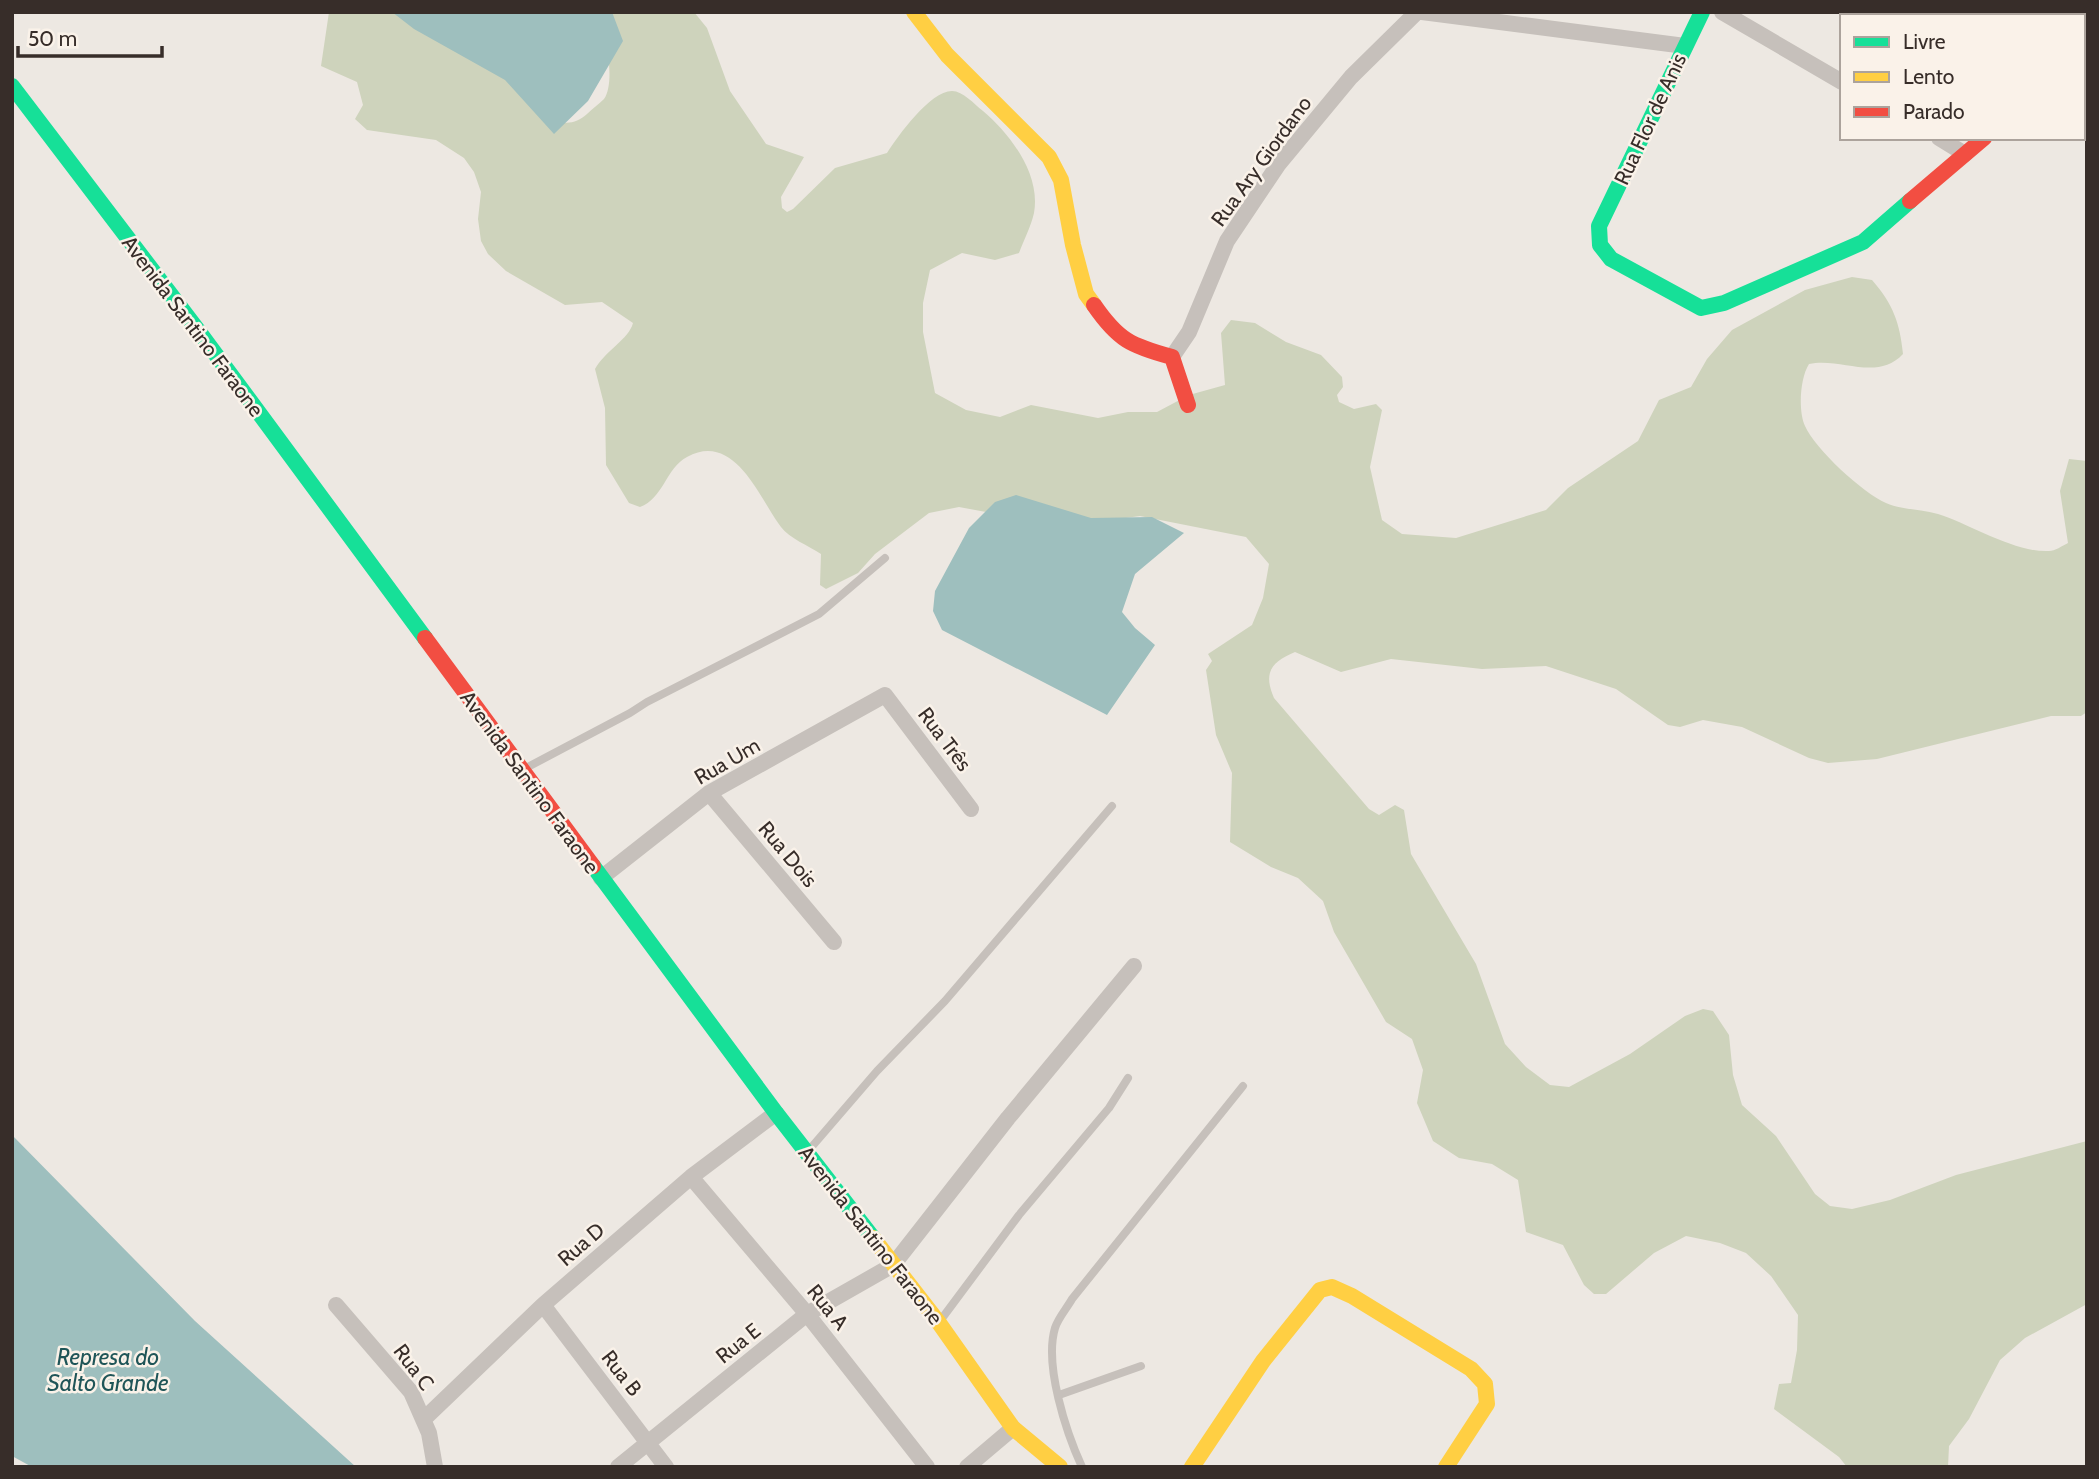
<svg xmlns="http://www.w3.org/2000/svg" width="2099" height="1479" viewBox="0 0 2099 1479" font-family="Cabin,sans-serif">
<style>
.green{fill:#ced3bc}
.water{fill:#9ebfbe}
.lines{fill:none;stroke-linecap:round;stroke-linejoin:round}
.lane{stroke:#c6c0bb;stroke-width:8}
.street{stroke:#c6c0bb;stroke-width:16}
.fast{stroke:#16e098;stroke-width:16}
.slow{stroke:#ffcf43;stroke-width:16}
.jam{stroke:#f24e42;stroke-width:16}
.labels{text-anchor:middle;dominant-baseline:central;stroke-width:5;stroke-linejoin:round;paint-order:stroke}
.street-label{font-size:21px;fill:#372d29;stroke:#faf2e9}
.water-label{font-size:23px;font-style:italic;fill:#1f5558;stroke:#faf2e9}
</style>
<rect width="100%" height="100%" fill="#ede8e2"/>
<path class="green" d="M329,12h140l88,109c11,4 21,1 30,-7 5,-5 12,-10 17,-15 12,-17 2,-69 -8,-87h98l13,16 23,63 36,53 38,13 -23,40 1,11 5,4 6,-3 42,-41 52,-15c11,-17 43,-62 65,-62 11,0 22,13 31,20 27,23 58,63 51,102 -3,13 -10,27 -15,40l-24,7 -33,-7 -32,17 -7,33v29l12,61 31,17 34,7 31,-12 67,13 30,-6h29l32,-17 36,-10 -4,-52 10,-13 24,3 31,19 35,13 21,22 1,10 -6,8 2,7 15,7 22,-5 6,6 -12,57 12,53 20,14 54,4 90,-28 22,-22 70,-47 21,-41 32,-13 16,-28 25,-29 73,-40 47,-13 20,3c21,24 28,43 31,74 -26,28 -62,3 -94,10 -9,14 -11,47 -4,62 10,23 58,67 81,77 16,7 35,6 52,11 32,10 77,39 111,37 6,0 13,-5 19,-8l-8,-52 9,-32 18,2v251l-6,4h-30l-174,43 -49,4 -19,-5 -67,-31 -39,-7 -23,7 -12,-2 -52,-36 -70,-23 -64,3 -91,-10 -50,13 -46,-20c-24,10 -32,21 -21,46l95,111 10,6 16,-10 9,5 7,44 65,110 29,80 21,23 24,18 19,2 61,-33 55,-38 18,-7 10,2 16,24 4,40 9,30 34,31 39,58 15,12 22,3 38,-9 66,-25 131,-34v163l-62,34 -25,22 -31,59 -20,27 -1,21h-101l-8,-10 -65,-48 5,-25 12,-1 6,-33 1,-35 -27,-39 -25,-23 -26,-10 -34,-7 -32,17 -48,41h-12l-10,-9 -21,-40 -37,-13 -8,-52 -26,-16 -33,-6 -26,-17 -16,-38 6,-33 -11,-31 -26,-17 -52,-90 -11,-31 -25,-23 -27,-11 -41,-25 2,-69 -16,-38 -10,-65 6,-9 -4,-7 44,-29 11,-27 6,-34 -23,-27 -106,-21 -36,5 -91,-4 -54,-10 -30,6 -54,41 -17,19 -32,16 -6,-4 1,-31c-12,-8 -32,-16 -40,-27 -22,-29 -46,-96 -94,-70 -21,11 -24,42 -47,50l-11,-4 -23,-38 -1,-57 -10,-39c10,-18 34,-30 38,-46l-31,-21 -37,3 -59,-34 -18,-17 -7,-13 -3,-22 3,-27 -7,-20 -10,-14 -28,-18 -69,-10 -12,-11 8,-14 -6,-23 -36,-16z"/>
<path class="water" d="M392,12h220l11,29 -35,60 -34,33 -49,-54 -91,-51z
M1016,495l75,23 61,-1 32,16 -49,41 -13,38 13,16 20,17 -48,70 -165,-85 -9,-19 2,-20 34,-63 26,-26z
M12,1135l183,186 161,146h-324l-20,-11z"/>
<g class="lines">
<path class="lane" d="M524,769l106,-56 17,-11 172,-88 66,-56
M809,1150l68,-79 68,-70 167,-195
M940,1321l79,-106 90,-107 19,-30
M1059,1395l82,-29
M1082,1467c-16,-35 -38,-102 -27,-139 3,-10 12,-20 17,-29l171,-213"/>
<path class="street" d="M1422,12l263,34
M1722,12l120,70
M2083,59l4,-2
M1939,138l26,16
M1172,357l17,-25 38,-91 51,-76 73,-88 66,-65
M709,793l125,149
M601,878l108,-85 176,-98 86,114
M691,1177l116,137 120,153
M336,1305l75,87 18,41 6,34
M543,1305l123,162
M424,1419l119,-114 148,-128 85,-64
M618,1467l189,-153 86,-49 115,-147 126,-152
M967,1467l46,-39"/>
<path class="fast" d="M1702,12l-103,214 1,19 11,14 90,49 23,-5 139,-61 47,-41
M12,86l185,243 228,309
M593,866l183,247 97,125"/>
<path class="slow" d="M914,12l33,43 102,102 12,23 12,65 13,49 8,11
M873,1238l66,85 74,105 47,39
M1192,1467l71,-106 57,-71 12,-3 20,9 119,73 14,15 2,20 -41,63"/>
<path class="jam" d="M1910,201l74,-63
M1094,305c24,35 37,41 78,52l16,48
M425,638l168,228"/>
</g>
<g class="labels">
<g class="street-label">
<text transform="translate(1650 119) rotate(-65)">Rua Flor de Anis</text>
<text transform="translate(1261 161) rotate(-54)">Rua Ary Giordano</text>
<text transform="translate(193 326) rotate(53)">Avenida Santino Faraone</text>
<text transform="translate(945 739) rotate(53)">Rua Três</text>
<text transform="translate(727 761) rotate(-30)">Rua Um</text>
<text transform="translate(530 782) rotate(54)">Avenida Santino Faraone</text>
<text transform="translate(788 854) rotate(50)">Rua Dois</text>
<text transform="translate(871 1235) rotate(52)">Avenida Santino Faraone</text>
<text transform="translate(581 1244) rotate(-41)">Rua D</text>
<text transform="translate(828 1307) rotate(51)">Rua A</text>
<text transform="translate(738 1343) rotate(-39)">Rua E</text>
<text transform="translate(414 1367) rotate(53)">Rua C</text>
<text transform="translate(622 1373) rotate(52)">Rua B</text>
</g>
<g class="water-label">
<text x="108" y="1357">Represa do<tspan x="108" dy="26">Salto Grande</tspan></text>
</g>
</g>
<rect width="2099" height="1479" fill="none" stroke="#372d29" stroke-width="28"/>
<rect x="1840" y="14" width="245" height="126" fill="#faf2e9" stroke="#aca39c" stroke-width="2"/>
<rect x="1854" y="37" width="35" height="10" fill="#16e098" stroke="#aca39c" stroke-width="2"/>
<text x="1903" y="49" font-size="21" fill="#372d29">Livre</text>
<rect x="1854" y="72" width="35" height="10" fill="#ffcf43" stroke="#aca39c" stroke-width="2"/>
<text x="1903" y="84" font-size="21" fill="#372d29">Lento</text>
<rect x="1854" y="107" width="35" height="10" fill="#f24e42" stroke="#aca39c" stroke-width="2"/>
<text x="1903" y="119" font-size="21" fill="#372d29">Parado</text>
<path d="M18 46v10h144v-10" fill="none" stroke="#372d29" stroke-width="3.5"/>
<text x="28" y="46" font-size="21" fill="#372d29" stroke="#faf2e9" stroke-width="5" paint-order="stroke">50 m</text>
</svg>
